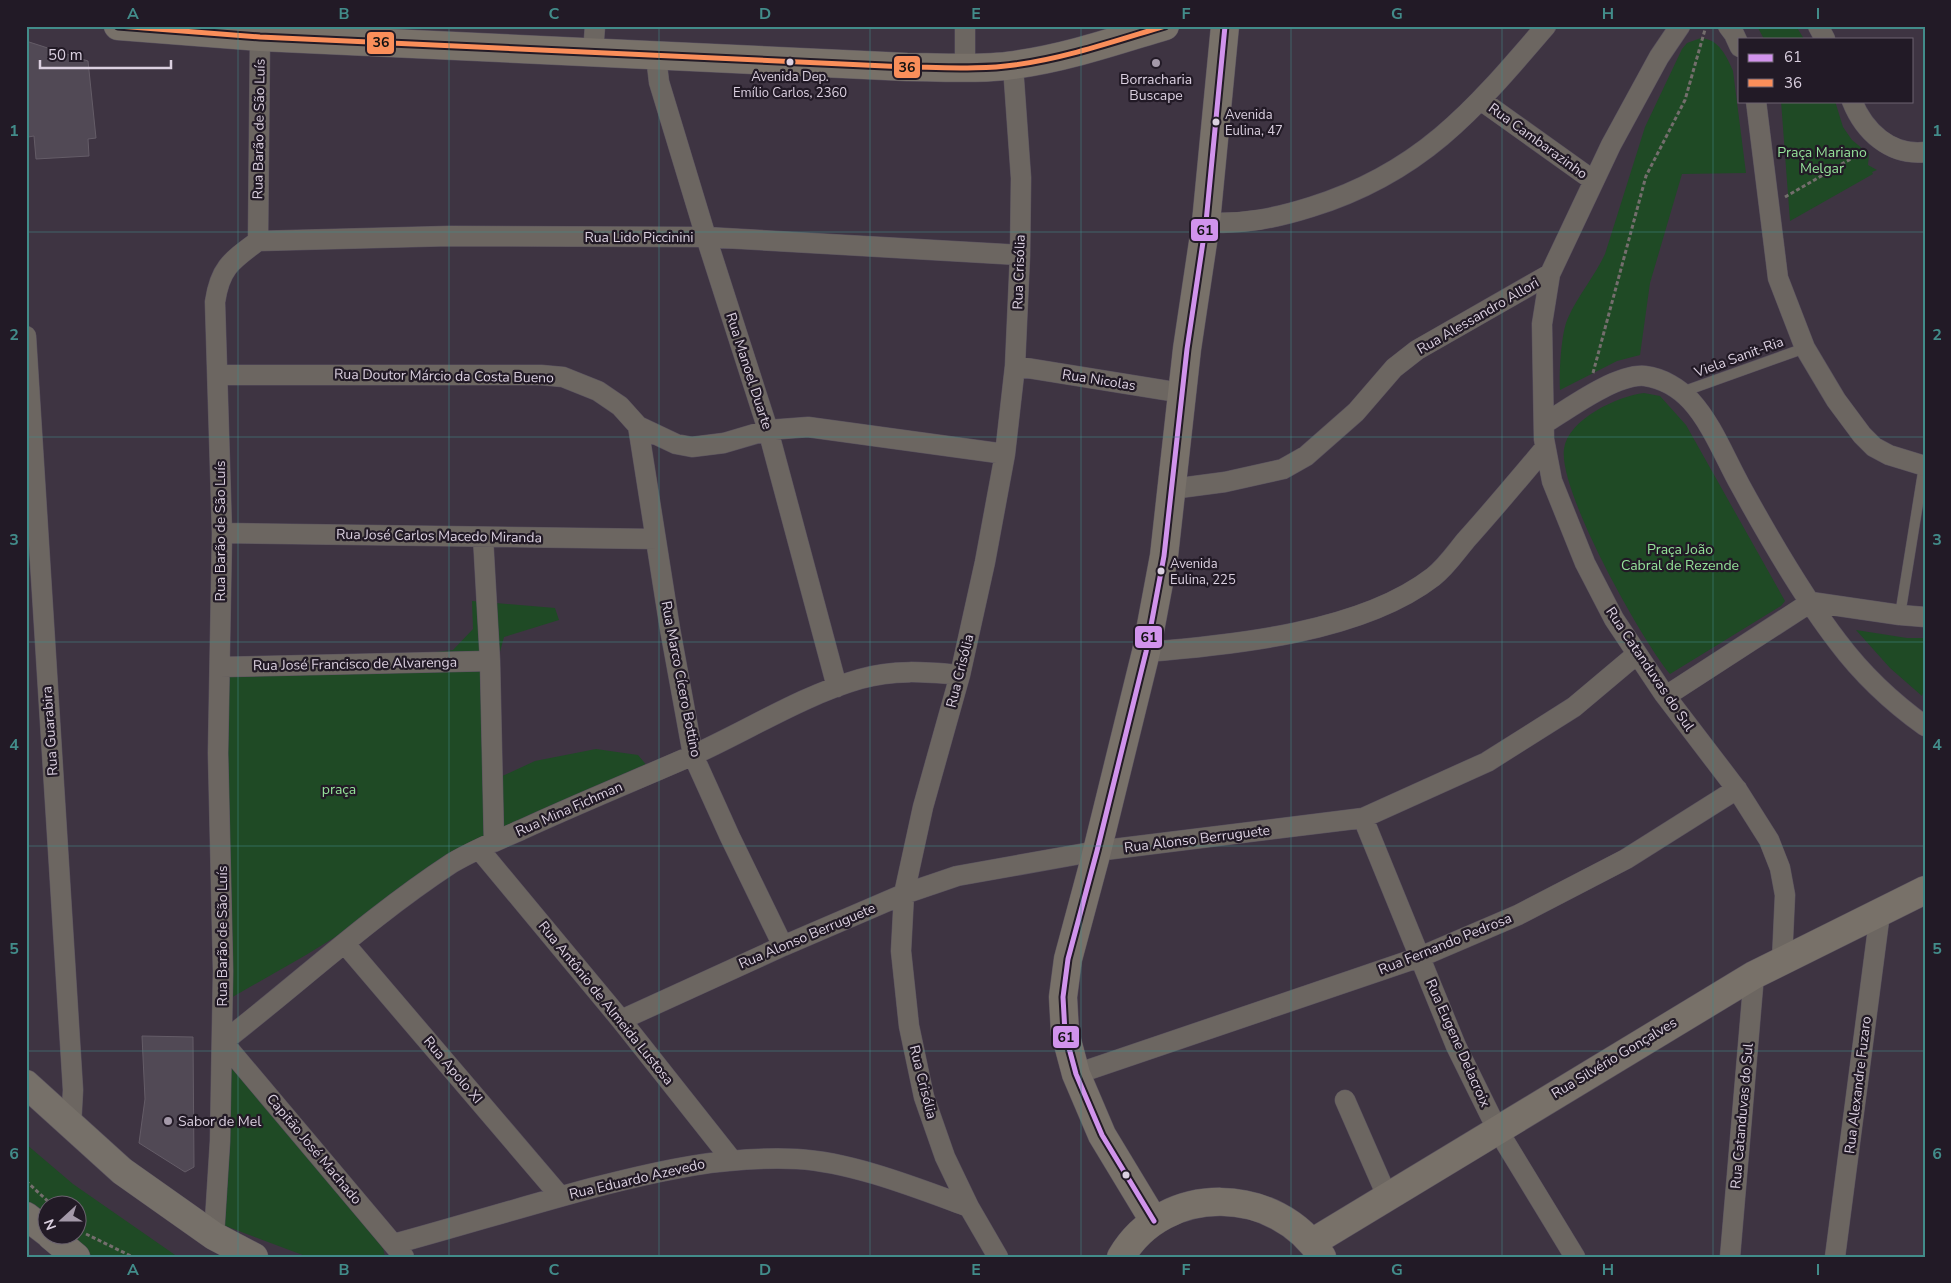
<svg xmlns="http://www.w3.org/2000/svg" width="1951" height="1283" viewBox="0 0 1951 1283" font-family="'Nunito Sans',sans-serif">
<style>
.green{fill:#1f4a25}
.building{fill:#514955;stroke:#645c67}
.lines{fill:none;stroke-linecap:round;stroke-linejoin:round}
.lane-casing{stroke:#59515e;stroke-width:11}
.street-casing{stroke:#59515e;stroke-width:21}
.secondary-casing{stroke:#59515e;stroke-width:29}
.primary-casing{stroke:#59515e;stroke-width:29}
.path{stroke:#746e6d;stroke-width:3;stroke-dasharray:4 2.5;stroke-linecap:butt}
.lane{stroke:#6c6661;stroke-width:10}
.street{stroke:#6c6661;stroke-width:20}
.secondary{stroke:#787169;stroke-width:28}
.primary{stroke:#767069;stroke-width:28}
.bus-1-casing{stroke:#221a26;stroke-width:9}
.bus-2-casing{stroke:#221a26;stroke-width:9}
.bus-1{stroke:#d193ec;stroke-width:5}
.bus-2{stroke:#fa8e5a;stroke-width:5}
.grid{fill:none;stroke:#428c8a;stroke-width:1;stroke-opacity:0.55}
.bus-dot{fill:#dbd0e0;stroke:#221a26;stroke-width:2}
.poi-dot{fill:#a499a9;stroke:#221a26;stroke-width:2}
.labels{text-anchor:middle;dominant-baseline:central;stroke-width:4.5;stroke-linejoin:round;paint-order:stroke}
.bus-label{font-size:13px;fill:#dbd0e0;stroke:#221a26;text-anchor:start}
.poi-label{font-size:14px;fill:#dbd0e0;stroke:#221a26}
.street-label{font-size:14px;fill:#dbd0e0;stroke:#221a26}
.park-label{font-size:14px;fill:#95e29a;stroke:#221a26}
.line-badge{stroke:#221a26;stroke-width:2}
.pale-badge-label{font-size:14px;text-anchor:middle;font-weight:bold;fill:#111}
.neatline{fill:none;stroke:#428c8a;stroke-width:2}
.grid-label{font-size:16px;text-anchor:middle;font-weight:bold;fill:#428c8a}
</style>
<rect width="100%" height="100%" fill="#3e3442"/>
<path class="green" d="M1757,26h39l8,13h-40z
M1701,38c18,1 26,19 32,33l13,102 -64,1 -32,109 -10,72 -23,6 -57,29c-1,-16 1,-58 8,-72 10,-23 27,-42 37,-64l40,-127 37,-78 5,-6z
M1781,101h54l8,26 9,13 17,14 -1,11 9,5 -5,2 1,2 -83,47z
M1644,393l16,3 26,29 99,176 -4,5 -111,68c-29,-35 -112,-183 -106,-225 4,-30 54,-53 80,-56z
M472,601l83,7 4,12 -55,17 -9,33 3,108 37,-17 61,-12 42,6 11,13 -151,69 -192,118 -77,44 -15,-322 239,-27 20,-21z
M1856,630l51,8h18v48l-3,10 -32,-28z
M217,1041l166,207 2,9h-77l-101,-38z
M26,1144l47,40 105,73h-84l-28,-20 -2,-1h14v-30h-30l-1,15 -21,-18z"/>
<path class="building" d="M26,41l62,20 8,77 -8,1 1,17 -53,3 -2,-23 -6,1z
M142,1036l51,1 1,130 -9,5 -46,-29 6,-44z"/>
<g class="lines">
<defs>
<path id="lane" d="M1682,392l123,-44
M1900,615l24,-149"/>
<path id="street" d="M1728,26l6,8 6,13
M1818,26l7,13
M593,53l2,-27
M656,56l3,26 47,155 62,193 69,257
M965,67v-41
M1482,101l112,80
M1756,101l22,177 27,70 31,52 26,35 12,12 15,8 36,11
M1852,101c12,30 38,55 73,51
M1206,222c37,3 70,-4 105,-15 110,-34 163,-97 235,-181
M258,241l192,-5 256,1 314,18
M1550,274l-8,50 2,115 8,42 33,82 29,56 50,75 74,97 31,49 11,28 5,27 -3,65
M26,336l47,754 -2,37
M1015,366l167,27
M218,375h323l22,2 35,14 22,15 18,20 38,18 16,3 32,-4 44,-13 40,-3 197,27
M1544,424c24,-15 73,-51 101,-48 17,2 34,12 46,25 21,23 34,57 49,84 29,53 62,110 98,157 24,32 55,61 87,84
M638,426l32,203 23,126 37,82 53,109
M1172,489l53,-7 58,-13 23,-13 50,-44 38,-44 23,-18 133,-76 61,-129 48,-88 21,-31
M222,533l433,6
M483,537l7,124 4,181
M1811,602l89,13 25,2
M1146,652c88,-7 216,-20 287,-75 13,-10 23,-25 33,-37 27,-30 53,-61 79,-92
M220,667l270,-6
M1666,696l145,-94
M1363,818l93,228 41,83 78,128
M479,849l142,171 110,139
M345,944l215,252
M621,1020l162,-74 121,-52 53,-18 140,-25 266,-33 124,-56 87,-55 63,-53
M223,1042c76,-59 148,-126 229,-179 22,-13 46,-23 69,-33 56,-26 113,-49 170,-74 56,-25 110,-60 169,-77 34,-10 66,-7 100,-4
M223,1042l181,215
M1076,1074l344,-117 98,-42 108,-56 111,-70
M1345,1100l42,96
M214,1236l6,-95 3,-170 -5,-218 4,-220 -7,-231c5,-34 16,-41 43,-61l2,-204
M394,1244c66,-18 131,-38 198,-56 70,-18 131,-32 205,-29 55,3 120,29 172,48
M998,1257l-29,-50 -24,-50 -21,-60 -15,-71 -8,-75 3,-57 19,-87 37,-132 25,-113 20,-108 10,-88 5,-111 1,-77 -8,-112
M1730,1257l24,-282
M1835,1257l45,-344"/>
<path id="secondary" d="M118,26l142,11 647,30c35,0 73,3 107,-2 52,-7 101,-24 151,-39
M1154,1221l-52,-86 -26,-61 -11,-41 -2,-36 5,-38 29,-108 49,-199 18,-96 23,-207 19,-127 19,-196
M1313,1242l441,-267 171,-85
M1121,1257c44,-75 156,-72 201,0"/>
<path id="primary" d="M26,1084l96,87 92,65 40,21
M26,1216l22,17
M51,1236l25,21"/>
</defs>
<use href="#lane" class="lane-casing"/>
<use href="#street" class="street-casing"/>
<use href="#secondary" class="secondary-casing"/>
<use href="#primary" class="primary-casing"/>
<path class="path" d="M1785,197l81,-47
M1593,373l53,-197 39,-76 21,-74
M26,1181l27,25
M86,1234l47,23"/>
<use href="#lane" class="lane"/>
<use href="#street" class="street"/>
<use href="#secondary" class="secondary"/>
<use href="#primary" class="primary"/>
<defs>
<path id="bus-1" d="M1154,1221l-52,-86 -26,-61 -11,-41 -2,-36 5,-38 29,-108 49,-199 18,-96 23,-207 19,-127 19,-196"/>
<path id="bus-2" d="M118,26l142,11 647,30c35,0 73,3 107,-2 52,-7 101,-24 151,-39"/>
</defs>
<use href="#bus-1" class="bus-1-casing"/>
<use href="#bus-2" class="bus-2-casing"/>
<use href="#bus-1" class="bus-1"/>
<use href="#bus-2" class="bus-2"/>
</g>
<path class="grid" d="M238,26v1231M449,26v1231M659,26v1231M870,26v1231M1081,26v1231M1291,26v1231M1502,26v1231M1713,26v1231M26,232h1899M26,437h1899M26,642h1899M26,846h1899M26,1051h1899"/>
<g class="bus-dot">
<circle cx="790" cy="62" r="4.5"/>
<circle cx="1216" cy="122" r="4.5"/>
<circle cx="1161" cy="571" r="4.5"/>
<circle cx="1126" cy="1175" r="4.5"/>
</g>
<g class="poi-dot">
<circle cx="1156" cy="63" r="5"/>
<circle cx="168" cy="1121" r="5"/>
</g>
<g class="labels">
<g class="bus-label">
<text x="790" y="77" text-anchor="middle">Avenida Dep.<tspan x="790" dy="16">Emílio Carlos, 2360</tspan></text>
<text x="1225" y="115">Avenida<tspan x="1225" dy="16">Eulina, 47</tspan></text>
<text x="1170" y="564">Avenida<tspan x="1170" dy="16">Eulina, 225</tspan></text>
</g>
<g class="poi-label">
<text x="1156" y="79">Borracharia<tspan x="1156" dy="16">Buscape</tspan></text>
<text x="178" y="1121" text-anchor="start">Sabor de Mel</text>
</g>
<g class="street-label">
<text transform="translate(259 129) rotate(-89)">Rua Barão de São Luís</text>
<text transform="translate(1538 141) rotate(36)">Rua Cambarazinho</text>
<text x="639" y="237">Rua Lido Piccinini</text>
<text transform="translate(1019 272) rotate(-88)">Rua Crisólia</text>
<text transform="translate(1478 316) rotate(-30)">Rua Alessandro Allori</text>
<text transform="translate(1739 357) rotate(-20)">Viela Sanit-Ria</text>
<text transform="translate(749 371) rotate(72)">Rua Manoel Duarte</text>
<text transform="translate(444 376) rotate(1)">Rua Doutor Márcio da Costa Bueno</text>
<text transform="translate(1099 380) rotate(9)">Rua Nicolas</text>
<text transform="translate(220 531) rotate(-90)">Rua Barão de São Luís</text>
<text transform="translate(439 536) rotate(1)">Rua José Carlos Macedo Miranda</text>
<text transform="translate(355 664) rotate(-1)">Rua José Francisco de Alvarenga</text>
<text transform="translate(1650 669) rotate(56)">Rua Catanduvas do Sul</text>
<text transform="translate(960 671) rotate(-76)">Rua Crisólia</text>
<text transform="translate(681 679) rotate(79)">Rua Marco Cícero Bottino</text>
<text transform="translate(50 731) rotate(-94)">Rua Guarabira</text>
<text transform="translate(569 809) rotate(-24)">Rua Mina Fichman</text>
<text transform="translate(1197 839) rotate(-7)">Rua Alonso Berruguete</text>
<text transform="translate(222 936) rotate(-90)">Rua Barão de São Luís</text>
<text transform="translate(807 936) rotate(-23)">Rua Alonso Berruguete</text>
<text transform="translate(1445 944) rotate(-22)">Rua Fernando Pedrosa</text>
<text transform="translate(606 1003) rotate(51)">Rua Antônio de Almeida Lustosa</text>
<text transform="translate(1458 1043) rotate(66)">Rua Eugene Delacroix</text>
<text transform="translate(1614 1058) rotate(-31)">Rua Silvério Gonçalves</text>
<text transform="translate(453 1070) rotate(50)">Rua Apolo XI</text>
<text transform="translate(923 1082) rotate(76)">Rua Crisólia</text>
<text transform="translate(1858 1085) rotate(-83)">Rua Alexandre Fuzaro</text>
<text transform="translate(1742 1116) rotate(-85)">Rua Catanduvas do Sul</text>
<text transform="translate(314 1149) rotate(50)">Capitão José Machado</text>
<text transform="translate(637 1179) rotate(-13)">Rua Eduardo Azevedo</text>
</g>
<g class="park-label">
<text x="1822" y="152">Praça Mariano<tspan x="1822" dy="16">Melgar</tspan></text>
<text x="1680" y="549">Praça João<tspan x="1680" dy="16">Cabral de Rezende</tspan></text>
<text x="339" y="789">praça</text>
</g>
</g>
<g class="line-badge">
<rect x="366" y="31" width="29" height="24" rx="5" fill="#fa8e5a"/>
<rect x="893" y="55" width="28" height="24" rx="5" fill="#fa8e5a"/>
<rect x="1190" y="218" width="29" height="24" rx="5" fill="#d193ec"/>
<rect x="1134" y="625" width="29" height="24" rx="5" fill="#d193ec"/>
<rect x="1052" y="1025" width="28" height="24" rx="5" fill="#d193ec"/>
</g>
<g class="pale-badge-label">
<text x="381" y="47">36</text>
<text x="907" y="72">36</text>
<text x="1205" y="235">61</text>
<text x="1149" y="642">61</text>
<text x="1066" y="1042">61</text>
</g>
<rect width="1951" height="1283" fill="none" stroke="#221a26" stroke-width="55"/>
<rect x="1738" y="38" width="175" height="65" fill="#221a26" stroke="#6c6370"/>
<rect x="1748" y="54" width="25" height="8" fill="#d193ec" stroke="#6c6370"/>
<text x="1784" y="62" font-size="15" fill="#dbd0e0">61</text>
<rect x="1748" y="79" width="25" height="8" fill="#fa8e5a" stroke="#6c6370"/>
<text x="1784" y="88" font-size="15" fill="#dbd0e0">36</text>
<g transform="translate(62 1220) rotate(249)"><circle r="24" fill="#221a26" stroke="#6c6370"/>
<path d="M0-4L9 19L0 12L-9 19Z" fill="#a499a9"/>
<text y="-8" font-size="14" font-weight="bold" text-anchor="middle" fill="#dbd0e0">N</text>
</g>
<path d="M40 60v8h131v-8" fill="none" stroke="#dbd0e0" stroke-width="2.5"/>
<text x="48" y="60" font-size="15" fill="#dbd0e0" stroke="#221a26" stroke-width="4" paint-order="stroke">50 m</text>
<rect x="28" y="28" width="1896" height="1228" class="neatline"/>
<g class="grid-label">
<text x="133" y="19">A</text>
<text x="344" y="19">B</text>
<text x="554" y="19">C</text>
<text x="765" y="19">D</text>
<text x="976" y="19">E</text>
<text x="1186" y="19">F</text>
<text x="1397" y="19">G</text>
<text x="1608" y="19">H</text>
<text x="1818" y="19">I</text>
<text x="14" y="136">1</text>
<text x="1937" y="136">1</text>
<text x="14" y="340">2</text>
<text x="1937" y="340">2</text>
<text x="14" y="545">3</text>
<text x="1937" y="545">3</text>
<text x="14" y="750">4</text>
<text x="1937" y="750">4</text>
<text x="14" y="954">5</text>
<text x="1937" y="954">5</text>
<text x="14" y="1159">6</text>
<text x="1937" y="1159">6</text>
<text x="133" y="1275">A</text>
<text x="344" y="1275">B</text>
<text x="554" y="1275">C</text>
<text x="765" y="1275">D</text>
<text x="976" y="1275">E</text>
<text x="1186" y="1275">F</text>
<text x="1397" y="1275">G</text>
<text x="1608" y="1275">H</text>
<text x="1818" y="1275">I</text>
</g>
</svg>
